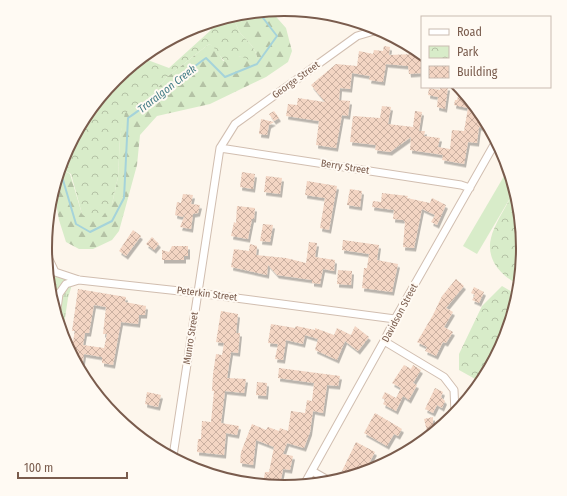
<svg xmlns="http://www.w3.org/2000/svg" width="567" height="496" viewBox="0 0 567 496" font-family="'Fira Sans Condensed',sans-serif">
<style>
.grass{fill:url(#grass-tufts)}
.forest{fill:url(#forest-firs)}
.park{fill:url(#park-crowns)}
.pitch{fill:#d8ecc9}
.lines{fill:none;stroke-linecap:round;stroke-linejoin:round}
.stream{stroke:#a5d3da;stroke-width:2}
.building{fill:url(#building-cross-hatch);fill-rule:evenodd;filter:url(#shadow)}
.lane-casing{stroke:#d1beb0;stroke-width:5.5}
.street-casing{stroke:#d1beb0;stroke-width:9}
.lane{stroke:#fff;stroke-width:3.5}
.street{stroke:#fff;stroke-width:7}
.labels{text-anchor:middle;dominant-baseline:central;stroke-width:4;stroke-linejoin:round;paint-order:stroke}
.street-label{font-size:10px;fill:#7a5c4d;stroke:#fffaf3}
.water-label{font-size:11px;font-style:italic;fill:#437c86;stroke:#fffaf3}
.rim{fill:none;stroke:#7a5c4d;stroke-width:2}
</style>
<defs>
<pattern id="grass-tufts" width="24" height="20" patternUnits="userSpaceOnUse"><rect width="24" height="20" fill="#d8ecc9"/><path d="M3 7l-1-3M5 7V3M7 7l1-3M15 17l-1-3M17 17v-4M19 17l1-3" fill="none" stroke="#b4c2a5"/></pattern>
<pattern id="forest-firs" width="22" height="20" patternUnits="userSpaceOnUse"><rect width="22" height="20" fill="#d8ecc9"/><path d="M5 1l3.5 6h-7zM16 11l3.5 6h-7z" fill="#b4c2a5"/></pattern>
<pattern id="park-crowns" width="20" height="18" patternUnits="userSpaceOnUse"><rect width="20" height="18" fill="#d8ecc9"/><path d="M2 6a3 3 0 1 1 6 0M12 15a3 3 0 1 1 6 0" fill="none" stroke="#b4c2a5"/></pattern>
<pattern id="building-cross-hatch" width="8" height="8" patternUnits="userSpaceOnUse"><rect width="8" height="8" fill="#f3d5c3"/><path d="M0 0l8 8M0 8l8-8" fill="none" stroke="#cab0a1"/></pattern>
<filter id="shadow"><feDropShadow dx="2" dy="3.5" stdDeviation="0" flood-color="#0004"/></filter>
</defs>
<rect width="100%" height="100%" fill="#fdf6ec"/>
<path class="grass" d="M49,270l25,8 -6,20 -6,40z"/>
<path class="forest" d="M271,11l15,17 6,23 -4,11 -22,15 -56,27 -53,12 -17,19 -3,30 -18,66 -7,9 -19,9h-14l-13,-7 -7,-22 -3,-17h-2l6,-35 10,6 12,40 30,-10 6,-27 2,-40 4,-24 25,-15 18,-21 42,-33 6,3 8,14 18,-5 16,2c-2,-12 -9,-16 -16,-24 -3,-4 -5,-10 -7,-15z"/>
<path class="park" d="M234,19c2,5 4,11 7,15 7,8 14,12 16,24l-8,2 -9,-4 -11,8c-10,-5 -11,-15 -20,-20l-42,33 -18,21 -24,15 -5,24 -2,40 -6,27 -11,14 -11,3 -8,-7 -11,-40 -11,-6 3,-12 52,-77 30,-20 24,9 42,-38 1,-7z
M512,195l10,53 -6,35c-17,-9 -30,-25 -25,-45 3,-13 15,-31 21,-43z
M502,286l12,7 -10,47 -27,40 -18,-10v-16l23,-48z"/>
<path class="pitch" d="M507,171l5,24 -35,59 -14,-8z"/>
<g class="lines">
<path class="stream" d="M58,178l5,2 13,44 14,8 22,-11 12,-23 4,-80c27,-18 51,-41 78,-60l19,19 32,-13 20,-28 -17,-22"/>
</g>
<path class="building" d="M384,46l6,1 -1,8 26,-1 7,5v14l-13,1 -1,-8 -22,-2 -3,18 -14,-2 1,-4 -18,-3 -2,16 -10,-1 -1,12 11,1 -2,15 -6,-1 -6,33 -20,-3 3,-24 -33,-5 2,-12 9,1 1,-7 27,4 -14,-17 25,-21 21,2 2,-15 14,3 1,-4 9,1z
M440,87h8l-3,22 -8,-2 1,-10 -10,-2 1,-7 11,2z
M459,93l4,1 23,35 -7,-2 -2,16 -9,-1 -4,22 -22,-4 1,-5 -33,-5 1,-13 -21,15 -15,-2 1,-5 -26,-3 3,-26 27,2 2,-12 9,1 -3,17 25,3 2,-16 7,1 -3,19h6l-1,5 16,2 -2,9 12,2 2,-19 12,1 4,-23 -14,-3 1,-5h2z
M274,111l5,7 -5,3 -5,-7z
M261,119l13,3 -5,3 -2,10 -8,-1z
M242,172l13,2 -2,15 -13,-2z
M266,176l16,2 -2,16 -16,-2z
M307,181l30,5 -8,44 -9,-2 5,-30 -20,-3z
M350,189l12,2 -2,16 -13,-2z
M382,193l26,3 -1,2 23,5 2,-5 14,7 -9,20 -6,-3 4,-7 -13,-6 -8,39 -11,-1 2,-25 -2,-2 -10,-1 1,-9 -22,-3 1,-6 8,1z
M183,194l10,1 -2,9 9,1 -2,8 -5,1 -2,15 -11,-2 6,-15 -3,5 -8,-2 2,-13 4,1z
M237,206l18,2 -1,11h-2l-4,20 -17,-3 3,-14 2,1z
M263,224l10,1 -3,17 -10,-1z
M133,230l8,6 -15,20 -7,-5z
M152,237l7,7 -5,6 -8,-6z
M343,240l36,5 -2,15 21,4 -6,28 -30,-4 2,-20h3l2,-14 -27,-4z
M309,242l8,1 -2,14 20,3 -1,11 -11,-2 -3,15 -8,-1v-3l-35,-5 -9,-10 -1,10 -36,-8 3,-18 15,2 1,-7 7,2 -1,9 30,3 20,5z
M172,246h16v10h-4v4h-22v-10l7,2z
M338,270l14,1 -1,14 -14,-1z
M456,279l8,7 -18,22 7,4 -9,15 9,5 -7,11 -3,-1 -7,14 -11,-5 2,-4 -10,-5 16,-27 9,-19z
M474,287l10,5 -5,11 -7,-3 3,-5 -4,-2z
M78,289l48,8 -1,5 21,4 -1,9h-6l-1,9 -17,-2 -8,43 -11,-2v-6l-18,-3 -2,14 -11,-16 4,-21h-3zM94,305l12,2 -3,27h4l-3,14 -21,-3 2,-12h4z
M221,311l17,3 -2,19h4l-2,20 -7,-1 -4,26 19,1 -2,14 -19,-2 -4,32 18,3 -2,9 -11,-2 -2,22 -27,-3 1,-13h3l1,-18 9,1 3,-31h-2l1,-17 3,-20 6,1 2,-12 -8,-1z
M271,324l24,4 1,-2 19,4v-2l19,7 3,-7 14,7 4,-9 14,11 -11,14 -13,-10 -8,19 -22,-10 3,-11 -13,-4 -2,9 -17,-4 -3,20 -8,-1 3,-15 -10,-1z
M404,365l7,4 2,-4 8,5 -8,13 4,2 -8,15 -6,-4 -7,15 -13,-7 2,-4 -3,-2 3,-6 11,6 5,-10 -9,-5z
M279,368l61,8 -2,10 -11,-1 -4,28 -10,-2 -3,21 -6,16 -17,-5 -4,11 10,2 -3,14 -7,-1 -3,17 -17,-3 2,-11h4l5,-25 -18,-7 -3,25 -13,-2 1,-11 11,-28 14,6 2,-3 11,4 1,-3 8,3 3,-20 14,2 2,-13 5,1 2,-18 -36,-5z
M257,382l10,1 -1,13 -10,-1z
M435,388l8,4 -2,5 4,4 -3,7 -5,-3 -4,8 -8,-4z
M147,392l14,3 -3,12 -13,-3z
M375,413l27,16 -4,7 -4,-2 -7,12 -23,-13z
M433,417v8h8l-12,8 -1,-3 -1,1 -3,-12z
M356,442l19,10 -10,19 -18,3 -5,-3z"/>
<g class="lines">
<defs>
<path id="lane" d="M143,61l17,-13"/>
<path id="street" d="M220,148l241,37 9,3
M46,240v13l9,19 24,8 119,13 197,26
M57,309l2,-15 7,-10 13,-4
M384,341l60,36 10,13 1,23
M173,456l47,-308 15,-24 122,-88 17,-5 10,2
M312,471l14,8
M305,483l79,-142 11,-22 100,-176"/>
</defs>
<use href="#lane" class="lane-casing"/>
<use href="#street" class="street-casing"/>
<use href="#lane" class="lane"/>
<use href="#street" class="street"/>
</g>
<g class="labels">
<g class="street-label">
<text transform="translate(296 80) rotate(-36)">George Street</text>
<text transform="translate(345 167) rotate(9)">Berry Street</text>
<text transform="translate(207 294) rotate(7)">Peterkin Street</text>
<text transform="translate(400 313) rotate(-62)">Davidson Street</text>
<text transform="translate(191 338) rotate(-81)">Munro Street</text>
</g>
<g class="water-label">
<text transform="translate(167 89) rotate(-38)">Traralgon Creek</text>
</g>
</g>
<path d="M0 0H567V496H0ZM52 248a232 232 0 1 1 464 0a232 232 0 1 1-464 0Z" fill="#fffaf3" fill-rule="evenodd"/>
<path class="rim" d="M52 248a232 232 0 1 1 464 0a232 232 0 1 1-464 0Z"/>
<rect x="421" y="16" width="130" height="72" fill="#fffaf3" stroke="#cabbb1"/>
<rect x="429" y="29" width="20" height="6" fill="#ffffff" stroke="#cabbb1"/>
<text x="457" y="36" font-size="12" fill="#7a5c4d">Road</text>
<rect x="429" y="46" width="20" height="12" fill="url(#park-crowns)" stroke="#cabbb1"/>
<text x="457" y="56" font-size="12" fill="#7a5c4d">Park</text>
<rect x="429" y="66" width="20" height="12" fill="url(#building-cross-hatch)" stroke="#cabbb1"/>
<text x="457" y="76" font-size="12" fill="#7a5c4d">Building</text>
<path d="M18 472v6h109v-6" fill="none" stroke="#7a5c4d" stroke-width="2"/>
<text x="24" y="472" font-size="12" fill="#7a5c4d" stroke="#fffaf3" stroke-width="3" paint-order="stroke">100 m</text>
</svg>
